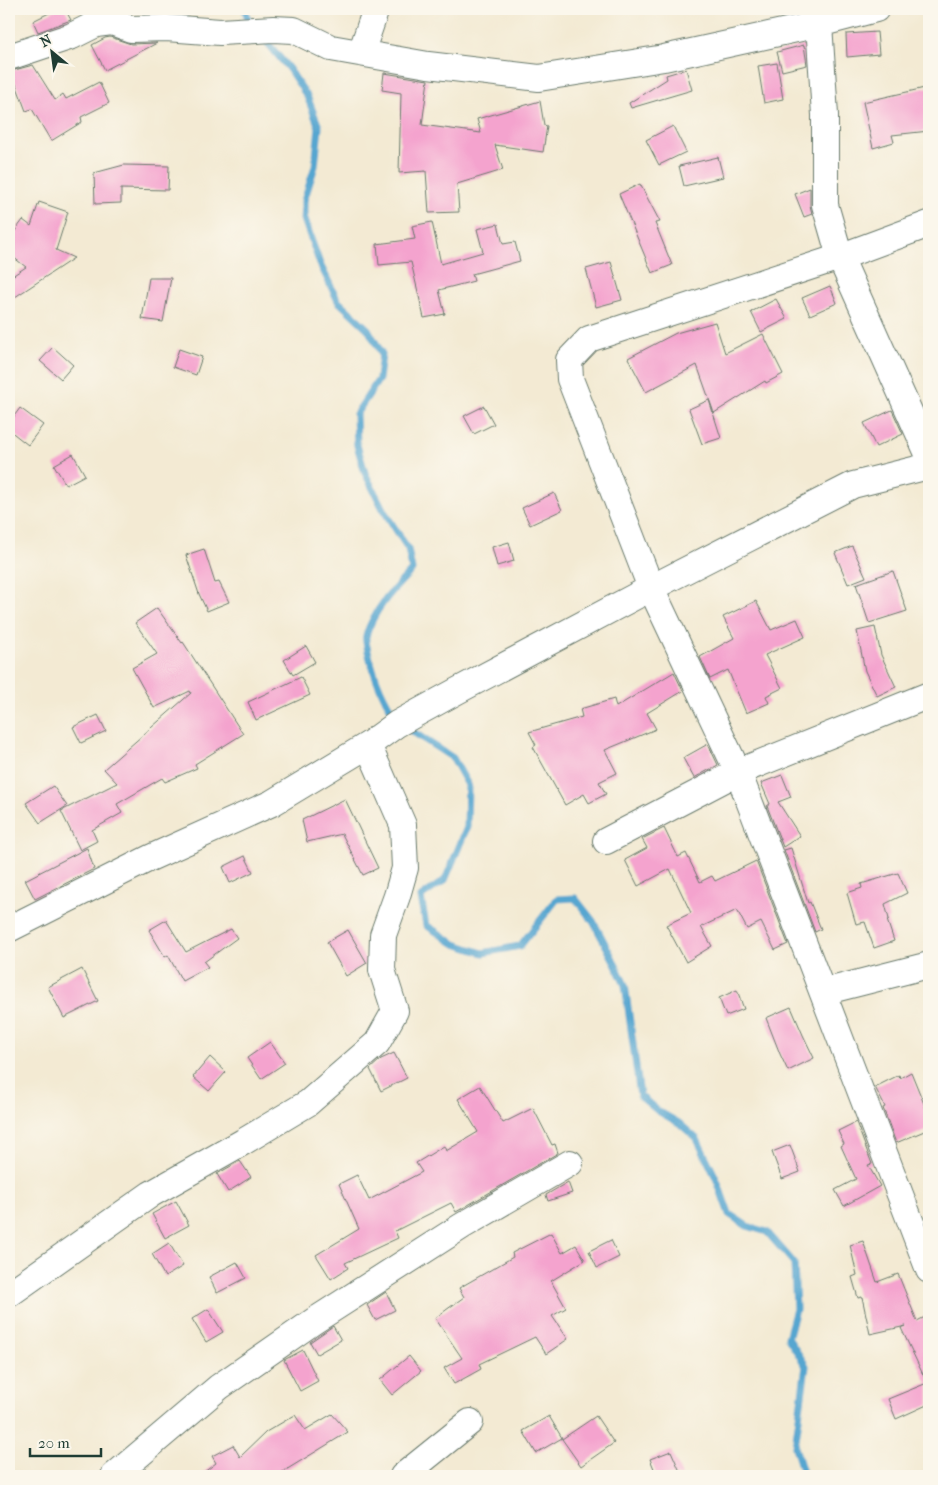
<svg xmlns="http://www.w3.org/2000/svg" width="938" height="1485" viewBox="0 0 938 1485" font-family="'IM FELL French Canon',serif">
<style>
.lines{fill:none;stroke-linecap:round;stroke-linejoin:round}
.stream{stroke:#56a6d0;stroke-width:7}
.building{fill:#f4a3ce}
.street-casing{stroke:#697a6c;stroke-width:28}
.street{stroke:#fff;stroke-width:26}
</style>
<rect width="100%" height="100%" fill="#fbf7ec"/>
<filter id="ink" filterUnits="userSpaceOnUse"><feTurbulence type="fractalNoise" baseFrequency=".02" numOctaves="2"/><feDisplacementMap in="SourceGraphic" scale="10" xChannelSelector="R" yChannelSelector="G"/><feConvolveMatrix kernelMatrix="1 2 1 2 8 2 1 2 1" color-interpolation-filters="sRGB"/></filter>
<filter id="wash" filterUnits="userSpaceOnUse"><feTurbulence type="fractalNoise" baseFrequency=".0096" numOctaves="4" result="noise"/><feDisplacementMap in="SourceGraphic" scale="20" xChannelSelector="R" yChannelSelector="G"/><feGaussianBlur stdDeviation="1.12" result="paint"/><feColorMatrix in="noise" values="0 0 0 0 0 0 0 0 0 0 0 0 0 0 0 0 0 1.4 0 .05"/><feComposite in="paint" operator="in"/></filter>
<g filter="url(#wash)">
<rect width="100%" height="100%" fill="#f3ead3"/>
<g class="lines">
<path class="stream" d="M245,9l3,10 4,5
M262,36l27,33 18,27 12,31 -4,39 -11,35v18l16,45 18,37 30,28 14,25 -3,25 -23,35 1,31 8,28 19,38 24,38 4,21c-19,20 -38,39 -46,66 -1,5 1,10 2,15 6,25 14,47 29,67
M404,726l49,32 15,27 -1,42 -11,27 -11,26 -24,17 5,28 29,19 28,9 37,-7 37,-47 18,-1 18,23 19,36 13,28 15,111 18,15 21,12 18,16 19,39 13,36 18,12 20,6 27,31 2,46 -8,29 18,28 -11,81 9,29"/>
</g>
<g id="blocks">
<path class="building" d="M57,9h8l6,11 -33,12 -5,-11z
M877,32l2,22 -32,3 -1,-23z
M110,37l21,7 26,-1 -52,27 -13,-25 13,-7z
M804,45l3,20 -25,6 -5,-19z
M777,63l6,36 -19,4 -6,-37z
M33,65l22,35 8,-6 3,5 33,-17 10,21 -28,14 1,5 -31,19 -19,-32 -6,2 -15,-40z
M686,69l6,21 -61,18 -2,-5 38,-24 -1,-4z
M384,73l44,7 -6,45 59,8 -4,-14 63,-18 4,24 3,1 -4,26 -48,-7 8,25 -46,14 2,28 -30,1 -3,-42 -27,2 2,-80 -19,-3z
M929,87v44l-37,4 2,7 -21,6 -10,-46z
M673,126l13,26 -27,13 -13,-25z
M718,157l5,20 -39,9 -5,-20z
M124,165l45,1 -1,24 -47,-1v14l-26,1 -1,-31z
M640,184l20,38 -5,1 17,42 -20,8 -33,-79z
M810,188v17l2,9 -8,3 -9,-23z
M39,202l29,10 -12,38 18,8 -65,43v-23l17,-11 -17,-13v-15l14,-19 8,6z
M432,222l9,42 42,-12 -6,-23 21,-5 5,20 12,-2 5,19 -48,13 2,7 -35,9 6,24 -21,4 -13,-56 -32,3 -2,-21 38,-5 -3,-13z
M611,262l11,38 -26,7 -10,-38z
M149,278h22l-8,44 -21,-3z
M830,286l7,17 -27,12 -8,-17z
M776,299l11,20 -26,13 -10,-20z
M715,322l10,31 38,-19 20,40 -17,9 -1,-2 -51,32 -17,-48 -51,27 -18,-34 48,-25z
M53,347l20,18 -12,14 -21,-18z
M179,349l23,8 -6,18 -23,-8z
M709,400l12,38 -19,6 -13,-35z
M484,406l10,18 -20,10 -10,-18z
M20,408l23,17 -15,20 -19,-15v-7z
M892,410l11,24 -27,13 -12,-24z
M73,454l12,21 -19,10 -12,-20z
M554,493l8,17 -32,15 -8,-17z
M509,542l5,19 -17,5 -5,-19z
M852,546l14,31 -18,7 -13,-31z
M204,549l11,34 4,-1 10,20 -22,9 -8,-17 -13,-39z
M893,571l14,40 -38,12 -13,-39z
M756,601l15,29 26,-11 8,18 -40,18 17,33 -16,8 3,7 -23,10 -18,-43 -18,9 -10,-22 34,-19 -11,-21z
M157,608l25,35 1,-1 60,92 -48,30 2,4 -32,14 -3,-4 -45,26 5,9 -30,17 5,11 -17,9 -19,-39 56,-28 -13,-14 87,-76 -1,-2 -36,17 -22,-40 25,-14 -22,-31z
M875,627l6,28 15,32 -19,9 -12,-25 -8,-40z
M306,646l9,16 -22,13 -9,-15z
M674,672l9,19 -36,22 9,16 -51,21 12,23 -18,9 7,12 -17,9 -5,-9 -19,11 -32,-58 3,-2 -7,-13 53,-15 -2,-8 34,-10 2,8z
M301,677l9,18 -54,25 -8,-18z
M98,715l8,16 -25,12 -8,-16z
M708,744l10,21 -24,13 -11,-20z
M782,775l9,22 -13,5 22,34 -17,11 -16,-41 3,-2 -9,-21z
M53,786l14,20 -27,17 -14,-20z
M345,799l33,69 -15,7 -21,-41 -35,8 -5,-22z
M664,828l14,29 8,-4 14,29 12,-6 3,5 41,-20 32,83 -13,6 -14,-28 -14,7 -10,-19 -36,17 11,19 -26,16 -20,-37 25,-12 -21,-44 -32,17 -13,-26 22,-12 -5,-9z
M87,848l7,21 -59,30 -10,-19z
M791,848l17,55 2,-1 11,27 -6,3 -31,-82z
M245,856l8,16 -23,11 -7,-16z
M898,873l9,20 -22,11 4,15 -2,1 7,21 -20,7 -9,-26 -9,2 -9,-31 15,-5 -1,-4z
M166,920l20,32 45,-23 6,9 -33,24 4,5 -26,14 -14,-26 -3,2 -16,-27z
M348,930l19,33 -21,13 -19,-34z
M82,969l16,32 -34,17 -16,-31z
M737,990l7,19 -18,7 -7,-18z
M791,1007l12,28 11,23 -26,13 -8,-17 -14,-36z
M270,1042l15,21 -24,16 -14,-21z
M394,1053l13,25 -26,13 -11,-22 11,-10z
M210,1057l16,15 -17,19 -16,-14z
M911,1072l18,44v13l-33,14 -13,-35 2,-1 -10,-20 24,-12 1,3z
M480,1086l23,37 30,-15 19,37 3,-1 3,9 -102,59 -5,-9 -56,28 3,7 -53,25 3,5 -17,11 -15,-24 43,-26 -20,-45 18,-9 12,25 53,-28 -6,-9 28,-17 2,5 32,-19 -20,-33z
M856,1122l16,42 -4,1 12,21 -36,20 -9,-16 21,-11 -15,-33 3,-2 -6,-13z
M790,1145l10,27 -18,7 -10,-27z
M240,1161l11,16 -23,15 -11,-18z
M568,1182l4,11 -24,8 -2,-6z
M176,1201l13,24 -24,13 -13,-24z
M551,1233l11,20 14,-8 9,15 -34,21 15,27 -14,8 16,23 -22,15 -11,-17 -56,27 2,5 -27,15 -10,-16 18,-10 -27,-40 29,-21 -5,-9 54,-31 -1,-4z
M611,1240l8,17 -22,11 -8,-17z
M863,1241l14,41 21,-8 19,47 12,-6v89l-33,15 -8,-20 39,-16 -26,-55 5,-2 -36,8 -8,-37 -4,1 -6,-21 5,-2 -7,-30z
M169,1243l14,23 -18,11 -13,-23z
M237,1262l9,16 -29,15 -8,-16z
M386,1292l9,18 -20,10 -8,-15z
M208,1309l15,23 -17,10 -14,-23z
M333,1326l8,14 -24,14 -7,-12z
M303,1350l15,31 -18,10 -16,-31z
M409,1356l12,15 -29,24 -12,-15z
M332,1414l16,18 -72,44h-77l17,-13 -4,-7 21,-11 7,12 26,-25 29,-17 10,15z
M549,1416l13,22 -26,15 -13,-22z
M596,1416l18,27 -33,23 -19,-27z
M671,1451l11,25h-25l-7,-17z"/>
</g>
</g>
<g filter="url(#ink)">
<use href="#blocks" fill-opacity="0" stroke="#697a6c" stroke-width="1"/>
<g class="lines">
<defs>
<path id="street" d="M819,9v15l6,91v90l15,52 89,199
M361,53l15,-44
M9,57l63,-21 24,-12 16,-2 19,7 35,-1 54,4 53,-3 21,1 37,18 97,17 111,13 125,-20 155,-34 57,-15
M929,224l-89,33 -251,82 -20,21 1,19 81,209 87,184 191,498
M606,841l132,-69 191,-77
M9,929l141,-71 122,-55 96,-58 29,-21 60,-33 194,-103 202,-103 76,-19
M823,992l106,-27
M9,1294l142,-100 92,-52 65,-39 69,-60 18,-32 -13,-41 1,-35 14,-39 8,-28 -2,-43 -35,-80
M114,1476l105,-89 95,-66 148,-95 108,-63
M403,1476l67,-54"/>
</defs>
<use href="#street" class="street-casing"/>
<use href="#street" class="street"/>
</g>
</g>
<rect width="938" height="1485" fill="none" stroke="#fbf7ec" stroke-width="30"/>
<g transform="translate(52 52) rotate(331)" stroke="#fbf7ec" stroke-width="4" paint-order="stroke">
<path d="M0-4L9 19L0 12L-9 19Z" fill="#1f3d34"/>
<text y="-8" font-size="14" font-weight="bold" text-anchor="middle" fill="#1f3d34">N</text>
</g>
<path d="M30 1448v8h71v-8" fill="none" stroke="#1f3d34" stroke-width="2.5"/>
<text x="38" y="1448" font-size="15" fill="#1f3d34" stroke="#fbf7ec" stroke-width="4" paint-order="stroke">20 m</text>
</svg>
